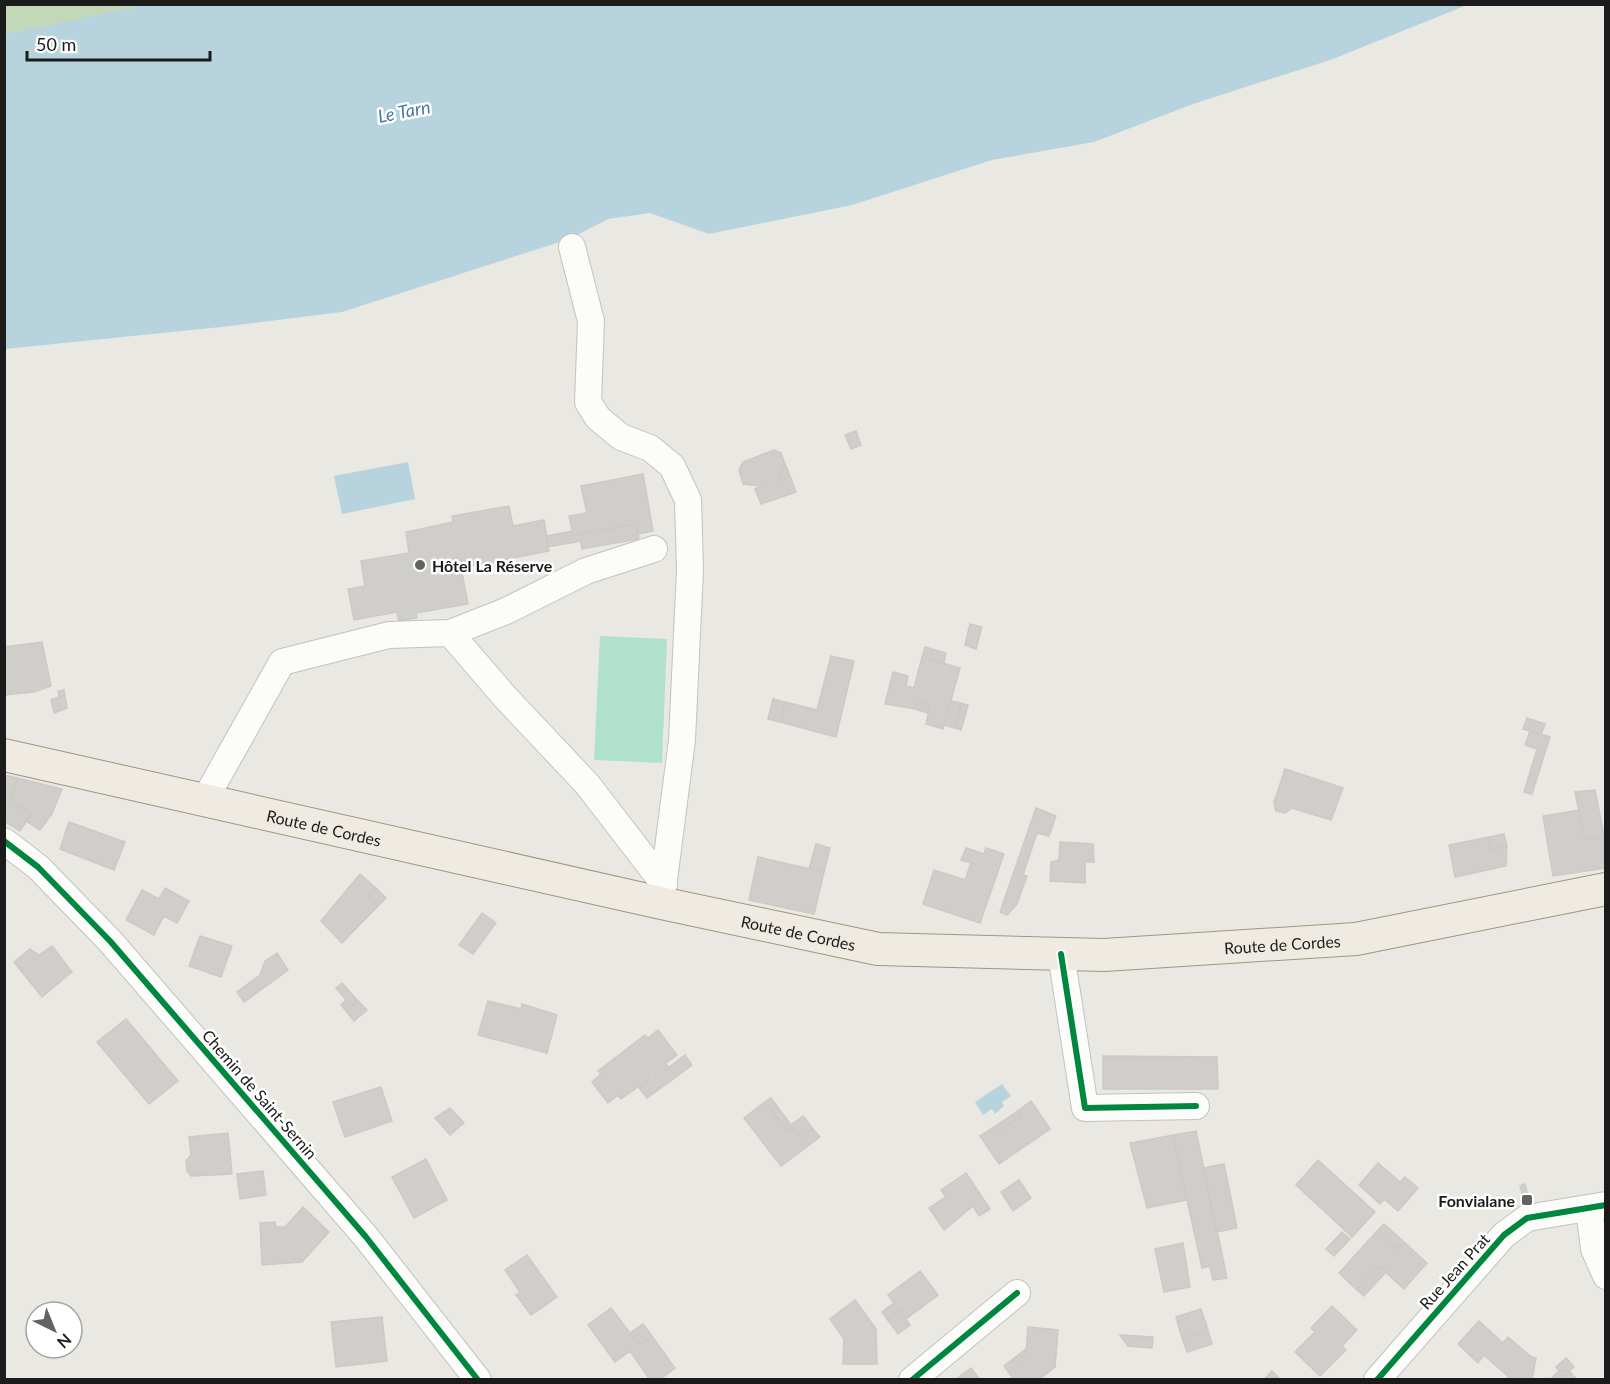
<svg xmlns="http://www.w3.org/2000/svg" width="1610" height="1384" viewBox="0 0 1610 1384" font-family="Lato,sans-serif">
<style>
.forest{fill:#c3d8b9}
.pitch{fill:#afe1ce}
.water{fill:#b7d3dd}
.building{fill:#d0ceca;stroke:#cdc9c5;stroke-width:1.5}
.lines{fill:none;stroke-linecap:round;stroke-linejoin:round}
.minor-casing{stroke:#c2c2bf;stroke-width:28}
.major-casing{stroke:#9f9681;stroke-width:34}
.minor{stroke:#fcfcfb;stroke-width:26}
.major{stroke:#efebe3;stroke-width:32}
.cycleway-casing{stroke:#fff;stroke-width:10}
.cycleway{stroke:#00873e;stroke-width:6}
.poi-dot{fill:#636361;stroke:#fff;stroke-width:2}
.labels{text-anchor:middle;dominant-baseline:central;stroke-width:5;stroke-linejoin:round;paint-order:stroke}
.poi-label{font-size:16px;font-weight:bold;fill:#1b1b1b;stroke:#fff;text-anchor:start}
.street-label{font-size:16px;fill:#1b1b1b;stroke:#fff}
.water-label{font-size:18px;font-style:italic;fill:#4a75a8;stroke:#fff}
</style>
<rect width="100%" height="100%" fill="#eae8e3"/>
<path class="forest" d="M5,4l147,1 -147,29z"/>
<path class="pitch" d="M600,636l67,3 -5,124 -68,-3z"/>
<path class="water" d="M152,4l1315,1 -134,54 -140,45 -99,38 -102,18 -140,45 -143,29 -59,-21 -42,6 -39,20 -227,73 -121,15 -216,22 -1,-315z
M408,462l7,37 -73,15 -8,-38z
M1002,1084l9,12 -9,6 2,4 -9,8 -3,-5 -9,6 -8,-13z"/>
<path class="building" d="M856,431l5,14 -10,4 -6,-14z
M774,450l7,3 4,11 -7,17 12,-5 6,16 -35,12 -6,-15 7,-3 -19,-2 -4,-14 4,-8z
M785,464l5,12 -12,5z
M643,474l10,57 -15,3 -2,-10 -63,11 -4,-19 18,-3 -6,-27z
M509,506l4,20 31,-6 5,31 -88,17 7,36 -52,9 1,5 -18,3 -2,-9 -43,8 -6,-31 17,-3 -4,-25 48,-8 -3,-21 47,-10 -1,-6z
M636,524l3,15 -57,10 -1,-8 -33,6 -2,-11 26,-5 1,4z
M970,624l12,3 -6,22 -11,-4z
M42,642l9,44 -17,6 -30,3v-48z
M925,647l21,6 -2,10 -22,-6z
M831,656l23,5 -18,76 -56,-15 5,-20 32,8z
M922,657l38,11 -17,61 -17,-5 4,-19 -13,-3 -2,7 -30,-5 8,-32 15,4 -2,10 8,2z
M64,690l3,18 -13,5 -3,-13 8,-3 -1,-6z
M773,699l12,3 -5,20 -12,-3z
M951,701l10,2 -6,25 -11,-3z
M917,702l13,3 -2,8 -13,-4z
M961,703l7,2 -7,25 -6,-2z
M1527,718l18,6 -4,10 -18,-5z
M1530,731l20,6 -18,57 -8,-2 13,-43 -12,-4z
M1285,769l58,19 -12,32 -39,-12 -7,5 -9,-2 -2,-9z
M4,775l13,3 -6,23 20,13 -11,17 -16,-10z
M17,778l45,11 -10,25 -12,16 -14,-9 5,-7 -20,-13z
M1595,790l9,46 -19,4 -10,-48z
M1036,808l20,8 -7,20 -12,-3 -14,42 4,1 -10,28 -10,11 -7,-3z
M1579,810l6,30 19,-4 2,32 -53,8 -10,-60z
M69,822l56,20 -11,28 -54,-21z
M1504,834l3,12 -16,4 -2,-13z
M1489,837l2,13 16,-4 -1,20 -51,11 -6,-32z
M1060,842l33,2 1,18h-9v21l-35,-2 1,-19 8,-2z
M816,844l14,4 -6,24 -15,-3z
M966,848l18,6 2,-6 18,6 -24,69 -57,-19 11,-34 31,10 6,-17 -10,-3z
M758,857l66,15 -10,42 -65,-14z
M360,874l16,14 -8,9 10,9 -36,37 -21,-22z
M165,888l24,13 -12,22 -13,-7 -10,19 -28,-15 16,-30 17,9z
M376,888l10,10 -8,8 -10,-9z
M482,913l14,10 -23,31 -14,-9z
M200,936l32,10 -11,31 -32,-11z
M52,946l20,26 -30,25 -28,-35 16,-13 9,6z
M277,953l11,17 -44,32 -7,-10 23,-17 5,-14z
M342,983l16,18 -12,10 -5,-6 5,-5 -10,-12z
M358,1001l9,9 -13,11 -8,-10z
M488,1001l33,8 1,-5 35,11 -10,38 -69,-18z
M126,1019l52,62 -29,23 -52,-62z
M658,1030l19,25 -11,8 1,3 2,1 16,-12 7,10 -45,33 -8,-10 17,-11 -1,-2 -34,24 -3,-4 -10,8 -16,-21 9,-8 -3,-3 47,-36 3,3z
M1103,1056l114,1 1,32h-115z
M381,1087l11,34 -47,16 -12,-35z
M771,1098l20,27 12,-9 10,13 -11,9 -9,-10 -5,4 -23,-30z
M1031,1101l19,28 -51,35 -19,-28 14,-9 4,5 23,-16 -3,-5z
M765,1102l23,30 5,-4 9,10 11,-9 7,8 -39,29 -37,-48z
M450,1108l14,15 -14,12 -15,-17z
M1018,1111l3,5 -23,16 -4,-5z
M1196,1131l31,147 -14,2 -3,-14 -8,2 -29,-133z
M228,1133l4,41 -41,2 -4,-5 -1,-10 5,-6 -2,-18z
M1173,1135l14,65 -40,8 -17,-65z
M426,1159l21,41 -33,18 -22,-41z
M1318,1160l57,52 -23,25 -56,-52z
M1378,1163l22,19 5,-5 13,11 -20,23 -14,-12 -4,5 -21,-19z
M1224,1164l13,64 -21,4 -13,-64z
M263,1171l3,24 -26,4 -3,-25z
M966,1173l24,36 -11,7 -6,-10 -29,24 -15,-22 17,-11 -5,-7z
M1019,1180l12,18 -18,13 -12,-19z
M1525,1184l3,12 -5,1 -3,-11z
M303,1207l26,25 -27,30 -40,3 -2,-42 15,-1 1,5h9z
M1384,1224l20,18 -6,7 -20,-19z
M1378,1230l20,19 6,-7 23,21 -23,26 -25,-23 -22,24 -18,-17z
M1342,1232l8,7 -16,17 -8,-7z
M1183,1243l7,44 -26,5 -9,-43z
M527,1255l30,42 -26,18 -15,-20 4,-3 -15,-22z
M1379,1266l7,6 -22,24 -7,-6z
M920,1271l18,24 -32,24 -6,-9 -13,9 -5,-7 12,-9 -6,-8z
M855,1300l21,29 1,35h-34l1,-25 -14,-20z
M1332,1306l25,24 -15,16 4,4 -26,26 -25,-24 20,-20 -4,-4z
M611,1308l28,37 13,-9 23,32 -16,12h-9l-20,-29 -15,11 -27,-37z
M1201,1309l7,21 -26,8 -6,-21z
M900,1310l10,15 -12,9 -11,-15z
M382,1317l5,44 -51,6 -5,-45z
M1479,1321l24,22 5,-6 22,19 6,2 -4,22h-20l-28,-25 -6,8 -20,-19z
M643,1324l9,12 -13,9 -9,-12z
M1028,1327l30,3 -3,37 -17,13h-24l-10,-14 9,-7 2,3 11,-8z
M1208,1330l4,14 -25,8 -5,-14z
M1120,1335l33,2 -1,11 -24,-2z
M1026,1349v5l-11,8 -2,-3z
M1566,1358l8,9 -5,4h-10l-3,-4z
M971,1368l9,12h-25z
M1272,1371l9,9h-17z
M1559,1371h10l8,9h-27z"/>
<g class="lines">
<defs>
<path id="minor" d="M572,247l19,74 -3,81 10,16 23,19 29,11 22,18 16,34 2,70 -8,170 -21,163
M450,633l56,-22 80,-40 68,-22
M204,801l78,-139 107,-27 61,-2 55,64 82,87 77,100
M4,841l34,26 72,74 256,296 112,143
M1061,954l24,154 111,-2
M1589,1209l5,40 12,27
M912,1380l105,-87
M1377,1380l127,-145 23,-17 79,-13"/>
<g id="major">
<path id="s1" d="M4,755l657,148 217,46 226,6 252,-16 250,-50"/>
</g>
</defs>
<use href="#minor" class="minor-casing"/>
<use href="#major" class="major-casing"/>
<use href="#minor" class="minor"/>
<use href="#major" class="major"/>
<defs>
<path id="cycleway" d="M4,841l34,26 72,74 256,296 112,143
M1061,954l24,154 111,-2
M912,1380l105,-87
M1377,1380l127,-145 23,-17 79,-13"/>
</defs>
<use href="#cycleway" class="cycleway-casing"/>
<use href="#cycleway" class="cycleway"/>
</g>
<g class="poi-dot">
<circle cx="420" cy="565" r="6"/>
<rect x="1521" y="1194" width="12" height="12" rx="3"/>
</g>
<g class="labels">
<g class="poi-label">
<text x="432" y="565">Hôtel La Réserve</text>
<text x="1515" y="1200" text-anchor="end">Fonvialane</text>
</g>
<g class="street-label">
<text stroke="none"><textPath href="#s1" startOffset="328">Route de Cordes</textPath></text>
<text stroke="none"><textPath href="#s1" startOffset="814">Route de Cordes</textPath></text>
<text stroke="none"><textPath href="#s1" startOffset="1300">Route de Cordes</textPath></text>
<text transform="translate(260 1094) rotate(49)">Chemin de Saint-Sernin</text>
<text transform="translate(1454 1271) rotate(-48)">Rue Jean Prat</text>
</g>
<g class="water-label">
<text transform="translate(404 111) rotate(-11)">Le Tarn</text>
</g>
</g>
<rect width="1610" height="1384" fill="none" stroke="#1b1b1b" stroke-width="12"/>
<g transform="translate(54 1330) rotate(137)"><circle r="28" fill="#ffffff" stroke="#a4a4a4" stroke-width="1.5"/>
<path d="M0-4.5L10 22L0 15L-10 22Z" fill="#636361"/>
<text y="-9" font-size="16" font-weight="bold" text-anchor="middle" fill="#1b1b1b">N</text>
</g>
<path d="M27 51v9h183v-9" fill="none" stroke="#1b1b1b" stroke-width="3"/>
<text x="36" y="51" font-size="18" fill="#1b1b1b" stroke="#ffffff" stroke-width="4.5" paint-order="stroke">50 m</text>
</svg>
